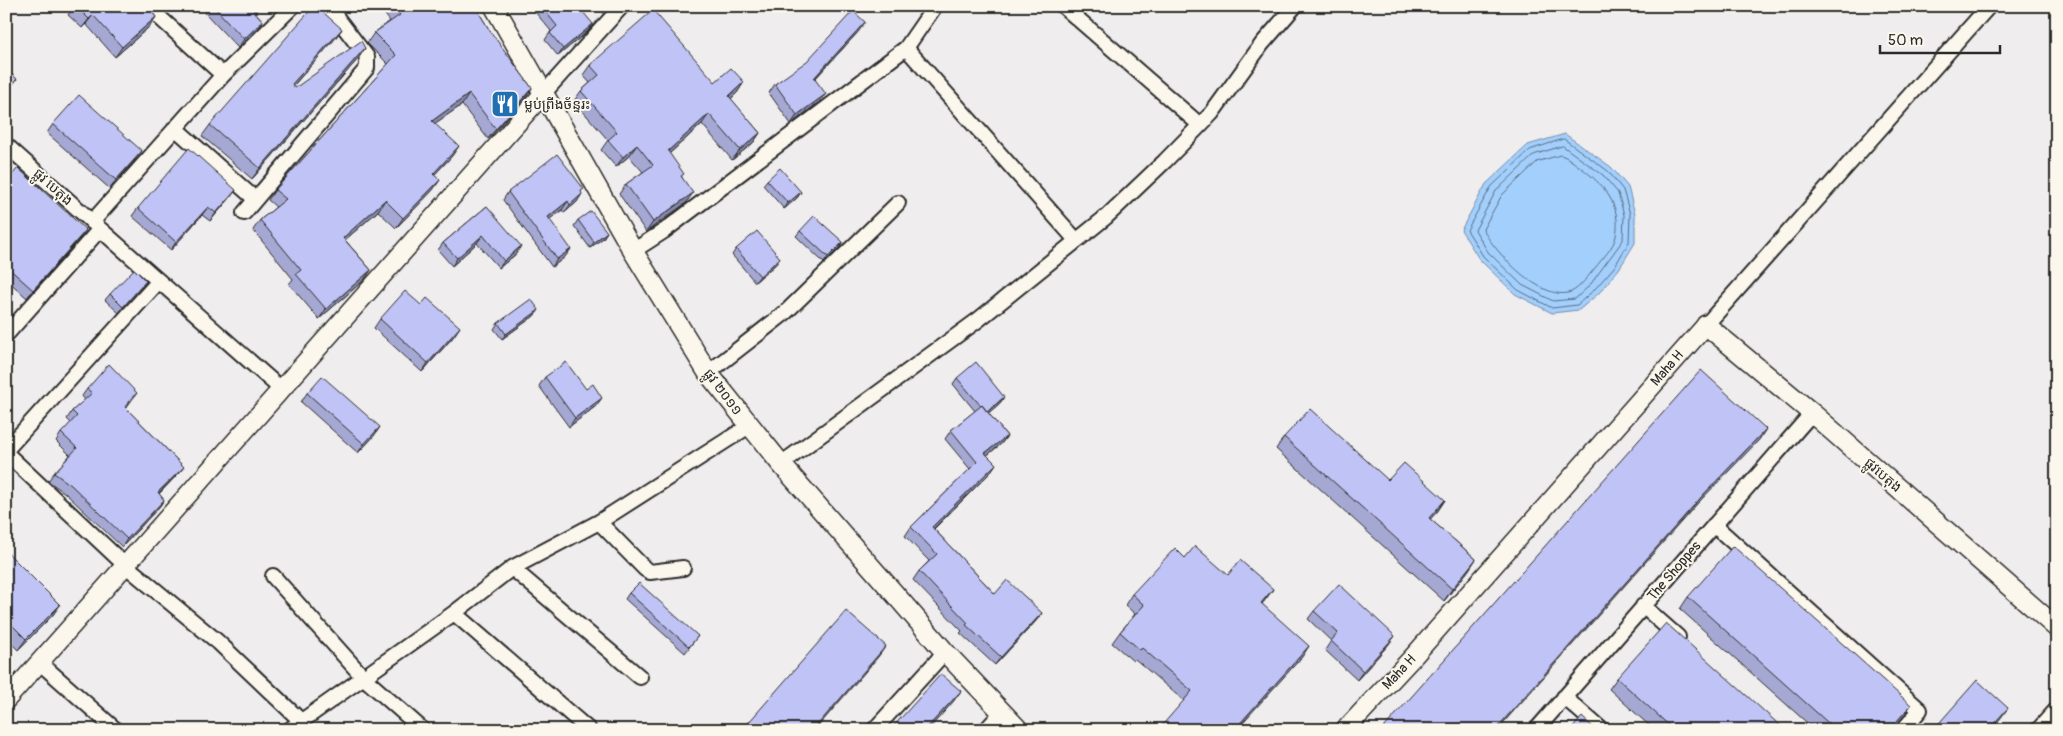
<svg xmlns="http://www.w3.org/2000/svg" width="2063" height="736" viewBox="0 0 2063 736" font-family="Pangolin,'Noto Sans Khmer',sans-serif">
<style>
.water{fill:#a3cffd;stroke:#738da9}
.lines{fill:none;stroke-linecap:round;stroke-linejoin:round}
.shore{stroke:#5b6d7f;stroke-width:1}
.minor-casing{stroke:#2b2b2b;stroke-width:18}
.tertiary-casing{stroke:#2b2b2b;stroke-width:21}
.secondary-casing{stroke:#2b2b2b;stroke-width:22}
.minor{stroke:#fbf7ec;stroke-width:14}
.tertiary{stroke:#fbf7ec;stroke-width:18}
.secondary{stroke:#fbf7ec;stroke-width:19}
.wall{fill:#a5a8d3;stroke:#2b2b2b}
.shaded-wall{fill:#8688ac;stroke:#2b2b2b}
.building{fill:#c0c3f5;stroke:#2b2b2b}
.labels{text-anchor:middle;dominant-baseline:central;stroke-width:4;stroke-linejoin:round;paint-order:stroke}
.poi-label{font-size:14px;fill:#2b2b2b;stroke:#fbf7ec;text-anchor:start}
.street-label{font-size:14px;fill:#2b2b2b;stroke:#fbf7ec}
</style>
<rect width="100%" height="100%" fill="#efedee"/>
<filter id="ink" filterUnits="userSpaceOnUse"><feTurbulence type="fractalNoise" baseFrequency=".02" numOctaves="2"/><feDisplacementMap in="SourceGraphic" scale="10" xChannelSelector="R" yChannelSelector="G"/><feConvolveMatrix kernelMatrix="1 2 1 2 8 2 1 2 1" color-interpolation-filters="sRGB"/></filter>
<g filter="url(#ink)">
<path class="water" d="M1565,134l46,33 17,20 7,27v29l-16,26 -20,24 -20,17 -27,3 -37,-19 -36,-35 -18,-29 25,-46 42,-39z"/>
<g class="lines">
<path class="shore" d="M1564,139l44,32 15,19 7,24 -1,28 -14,24 -20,23 -18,16 -25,3 -34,-18 -35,-34 -16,-26 24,-43 39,-37z
M1563,146l40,29 15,18 6,22 -1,25 -33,45 -15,14 -22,2 -31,-16 -34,-33 -13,-22 21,-39 38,-36z
M1561,155c7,2 13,8 19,12 23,17 42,37 36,69 -2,11 -14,23 -21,32 -6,7 -15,20 -24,24 -28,11 -77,-40 -88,-63l19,-34 35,-33z"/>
<defs>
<path id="minor" d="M147,6l76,69
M1063,6l137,119
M906,48l170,192
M543,94l79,-88
M175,128l80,71
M6,145l91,81
M244,213l123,-145v-11l-39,-51
M92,222l131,-147 70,-69
M633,251l31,-20 242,-183 29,-42
M1706,325l283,-319
M6,335l94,-106 181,160
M708,373l78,-61 112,-109
M6,450l153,-169
M6,453l119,112 93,77 82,78
M781,464l197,-144 128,-103 59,-56 47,-48 50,-69 33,-38
M599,522l46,47 5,3 33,-4
M1714,525l206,185 -17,20
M512,568l128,109
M273,576l91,102 59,52
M1643,606l35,31
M454,613l135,117
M39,662l77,68
M1564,697l38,33
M289,730l165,-117 58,-45 87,-46 150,-96
M874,730l71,-78
M986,730l16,-18
M1536,730l276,-317
M2038,730l19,-21"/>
<path id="tertiary" d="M6,700l537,-606
M1345,730l67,-72 294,-333"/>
<path id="secondary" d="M494,6l139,245 75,122 73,91 112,128 52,60 74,78
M1706,325l106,88 245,215"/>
</defs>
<use href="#minor" class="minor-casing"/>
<use href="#tertiary" class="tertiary-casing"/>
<use href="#secondary" class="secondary-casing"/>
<use href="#minor" class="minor"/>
<use href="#tertiary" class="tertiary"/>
<use href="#secondary" class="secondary"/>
</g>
<path class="wall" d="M74,6h73l9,11 -7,10 -34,30 -29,-33 -4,4 -14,-13z
M210,6h50l-5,6 8,9 -6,9 -19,18 -33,-35z
M378,6h97l15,25 42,57 -7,10 -37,41 -26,-34 -27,18 17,33 -18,19 -1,15 -37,38 -18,-17 -33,29 26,30 -7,10 -45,39 -30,-35 4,-5 -40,-49 7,-10 16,-13 -8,-7 7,-10 113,-126 -21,-21 7,-10 16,-12z
M530,6h48l10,25 -30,25 -13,-16 6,-9z
M342,29l-8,11 -41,46 2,2 70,-40 -7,11 -106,120 -50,-43 8,-11z
M859,31l-44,48 4,23 -28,22 -22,-31 6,-9z
M590,65l125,17h29l-7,11 -6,6 29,34 -7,10 -21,17 -30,-36 -33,30 13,23 4,26 -40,29 -27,-38 7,-10 17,-12 -14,-16 -13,11 -15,-17 7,-10 -34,-39 7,-10 9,-8 -7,-8z
M53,124l82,36 -25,29 -63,-56z
M767,180l34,12 -4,6 -13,11 -21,-24z
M6,182l74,56 -53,60 -21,-19z
M508,192h73l-4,10 -13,11 -2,-3 -13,9 16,38 -13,10 -49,-67z
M230,198l-20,23 -8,-6 -31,35 -39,-34 6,-8z
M487,206l29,48 -17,14 -22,-25 -25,23 -14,-16 5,-7z
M578,220l29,12 -4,6 -13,10 -16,-22z
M800,231l43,11 -4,6 -15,15 -28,-27z
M736,249l44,9 -4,6 -21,18 -23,-27z
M142,287l-23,26 -14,-13 5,-6z
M539,310l-5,6 -32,23 -8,-10 4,-6z
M380,319l74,17 -32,36 -48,-44z
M545,377l51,29 -27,21 -30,-41z
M957,378l47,19 -4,6 -12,10 19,23 -6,8 -14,11 3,18 -56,56 61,65 47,19 -6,8 -41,44 -35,-32 2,-2 -49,-51 6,-9 10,-10 -24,-25 6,-9 59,-58 -25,-30 6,-9 24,-19 -22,-27z
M87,389l50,4 -11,15 58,59 -6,7 -19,20 5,6 -5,7 -37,40 -57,-54 -17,-12 6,-8 16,-18 -14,-14 5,-8 10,-10 -4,-4 5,-8 13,-11 -3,-4z
M307,393l67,43 -16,17 -57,-51z
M1284,437l104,43 57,20 -8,12 -7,7 46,40 -8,12 -24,30 -168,-152z
M6,553l54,52 -8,11 -34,34 -12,-12z
M1185,558l43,17 45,14 -11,15 40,53 -118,44 -49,-42 -2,2 -21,-18 8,-11 15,-18 -10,-9 7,-11z
M629,593l69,43 -13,17 -60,-54z
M1688,597l215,120 -12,13h-76l-135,-121z
M1314,611l75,33 -32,36 -32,-30 6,-9 -23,-22z
M1617,678l168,52h-131l-45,-41z"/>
<path class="shaded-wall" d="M258,6h2l-3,4 -10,9 6,-9z
M93,15l-7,9 -4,4 7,-9z
M156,17l-7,10 -34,30 7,-10z
M263,21l-6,9 -19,18 6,-9z
M865,22l-6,9 -51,55 6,-8z
M593,24l-5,7 -30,25 5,-7z
M342,29l-8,11 -50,56 8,-12z
M365,48l-7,11 -106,120 8,-11z
M17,79l-6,8 -5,6v-2z
M744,82l-7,11 -15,14 7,-11z
M532,88l-7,10 -37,41 8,-10z
M469,94l-7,11 -38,26 8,-10z
M826,94l-7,8 -28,22 6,-9z
M709,114l-7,10 -41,37 7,-10z
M760,133l-7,10 -21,17 8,-10z
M637,145l-8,11 -13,11 7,-10z
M459,146l-7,10 -26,28 7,-10z
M142,151l-7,9 -25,29 6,-9z
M440,180l-7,10 -37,38 7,-10z
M236,190l-6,8 -20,23 6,-8z
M801,192l-4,6 -13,11 4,-6z
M693,193l-7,10 -40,29 7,-10z
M582,194l-5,8 -13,11 6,-8z
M385,200l-7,11 -42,37 7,-10z
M568,201l-6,9 -20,15 6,-8z
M208,207l-6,8 -31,35 5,-8z
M86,230l-6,8 -53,60 6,-8z
M607,232l-4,6 -13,10 4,-6z
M483,235l-6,8 -25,23 5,-8z
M843,242l-4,6 -15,15 4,-6z
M521,246l-5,8 -17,14 5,-7z
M571,249l-6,8 -13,10 5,-8z
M780,258l-4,6 -21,18 5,-6z
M371,270l-7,10 -45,39 7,-10z
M146,281l-4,6 -23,26 4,-6z
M539,310l-5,6 -32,23 4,-5z
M460,327l-6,9 -32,36 6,-9z
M1004,397l-4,6 -18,16 4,-6z
M602,398l-6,8 -27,21 6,-9z
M380,427l-6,9 -16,17 6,-9z
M1766,429l-7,11 -62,64 -200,226h-2l209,-236z
M1007,436l-6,8 -22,18 6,-9z
M996,464l-6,9 -64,63 6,-9z
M184,467l-6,7 -26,26 6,-8z
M164,500l-5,7 -37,40 5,-8z
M1445,500l-8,12 -16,17 8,-11z
M1476,559l-8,12 -24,30 8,-12z
M1273,589l-7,10 -12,15 7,-11z
M60,605l-8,11 -34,34 8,-11z
M1042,613l-6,8 -41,44 6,-8z
M1395,636l-6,8 -32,36 6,-9z
M886,646l-8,11 -63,73h-2z
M1309,646l-7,11 -66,73h-2z
M961,691l-8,11 -25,28h-3z
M1911,705l-8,12 -12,13h-2z
M2008,708l-8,11 -10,11h-2z"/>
<path class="building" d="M76,6h71l9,11 -34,30 -29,-32 -4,4z
M213,6h45l-5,4 10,11 -19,18z
M314,6h2l26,23 -50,55 3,4 66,-47 4,7 -105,120 -50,-43z
M393,6h82l15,25 42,57 -36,41 -27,-35 -37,27 27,25 -26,28 7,6 -37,38 -18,-18 -42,38 28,32 -45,39 -30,-35 5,-4 -41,-50 26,-21 -11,-9 121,-135 -22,-22 26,-18z
M541,6h37l15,18 -30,25 -13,-16 7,-7z
M653,10l62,72 16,-14 13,14 -15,14 31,37 -20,17 -31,-36 -41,37 16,23 -3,2 12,17 -40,29 -27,-38 27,-19 -16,-20 -14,12 -15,-17 9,-8 -36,-41 18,-16 -9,-10z
M853,11l12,11 -51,56 12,16 -29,21 -22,-31 32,-23z
M6,69l11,10 -11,12z
M79,95l63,56 -26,29 -63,-56z
M189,148l47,42 -20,23 -8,-6 -32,35 -38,-34z
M557,154l27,35 -3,2 1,3 -12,11 -2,-4 -20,16 23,32 -14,10 -49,-67z
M18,168l68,62 -53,60 -27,-24v-84z
M780,168l21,24 -13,11 -21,-23z
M487,206l34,40 -17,15 -21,-26 -26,23 -14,-15z
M591,211l16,21 -13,10 -16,-22z
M814,216l29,26 -15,15 -28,-26z
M757,231l23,27 -20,18 -24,-27z
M134,269l12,12 -23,26 -13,-13z
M405,291l16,14 6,-7 33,29 -32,36 -48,-44z
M531,299l8,11 -33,24 -8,-11z
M566,362l20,27 7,-5 9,14 -27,20 -30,-41z
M976,362l28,35 -17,15 -5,-7 -1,1 -24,-28z
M109,364l28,29 -8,7 1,1 -5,6 59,60 -26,25 6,8 -37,39 -56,-54 -17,-12 23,-25 -16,-15 16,-17 -5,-5 20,-18 -5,-4z
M1701,370l65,59 -62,65 -209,236h-113z
M322,376l58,51 -16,17 -57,-51z
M982,405l25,31 -22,17 11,11 -64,63 63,67 12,-14 35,33 -41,44 -35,-32 2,-2 -49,-52 18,-17 -26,-27 66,-65 -26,-32z
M1310,409l78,71 16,-17 41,37 -16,18 47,41 -24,30 -168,-152z
M1195,546l33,29 12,-15 33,29 -12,14 48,43 -75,84h-76l34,-39 -50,-43 -2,2 -20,-18 24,-27 -12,-11 43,-46 10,10z
M1733,546l178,159 -22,25h-53l-148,-133z
M7,552l53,53 -34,34 -20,-20v-66z
M639,583l59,53 -9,11 -60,-54z
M1339,584l56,52 -32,35 -32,-30 7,-8 -24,-22z
M846,611l40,35 -73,84h-71z
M1666,623l119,107h-111l-57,-52z
M941,674l20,17 -36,39h-35z
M1977,680l31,28 -20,22h-55z
M1582,717l14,13h-25z"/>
</g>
<defs>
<symbol id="restaurant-square" viewBox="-11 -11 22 22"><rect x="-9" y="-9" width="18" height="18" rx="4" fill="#1f6fb2" stroke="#fbf7ec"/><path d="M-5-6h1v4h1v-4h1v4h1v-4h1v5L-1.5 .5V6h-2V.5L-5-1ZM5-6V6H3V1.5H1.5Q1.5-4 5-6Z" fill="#fff"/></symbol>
</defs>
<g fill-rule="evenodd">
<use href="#restaurant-square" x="489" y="88" width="32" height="32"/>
</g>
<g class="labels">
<g class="poi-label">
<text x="524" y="104">ម្លប់ព្រីងច័ន្ទរះ</text>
</g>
<g class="street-label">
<text transform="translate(53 187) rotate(42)">ផ្លូវ បេតុង</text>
<text transform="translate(1667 368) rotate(-49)">Maha H</text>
<text transform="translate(723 392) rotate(53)">ផ្លូវ ២០១១</text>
<text transform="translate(1883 475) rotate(41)">ផ្លូវបេតុង</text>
<text transform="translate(1674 571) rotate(-49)">The Shoppes</text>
<text transform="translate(1399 672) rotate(-47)">Maha H</text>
</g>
</g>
<rect width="2063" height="736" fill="none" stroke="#fbf7ec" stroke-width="25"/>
<rect x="12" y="12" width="2038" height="711" fill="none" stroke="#2b2b2b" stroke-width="2" filter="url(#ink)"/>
<path d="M1880 45v8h120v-8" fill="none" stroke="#2b2b2b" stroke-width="2.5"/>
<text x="1888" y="45" font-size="15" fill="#2b2b2b" stroke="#fbf7ec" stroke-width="4" paint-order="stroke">50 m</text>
</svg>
